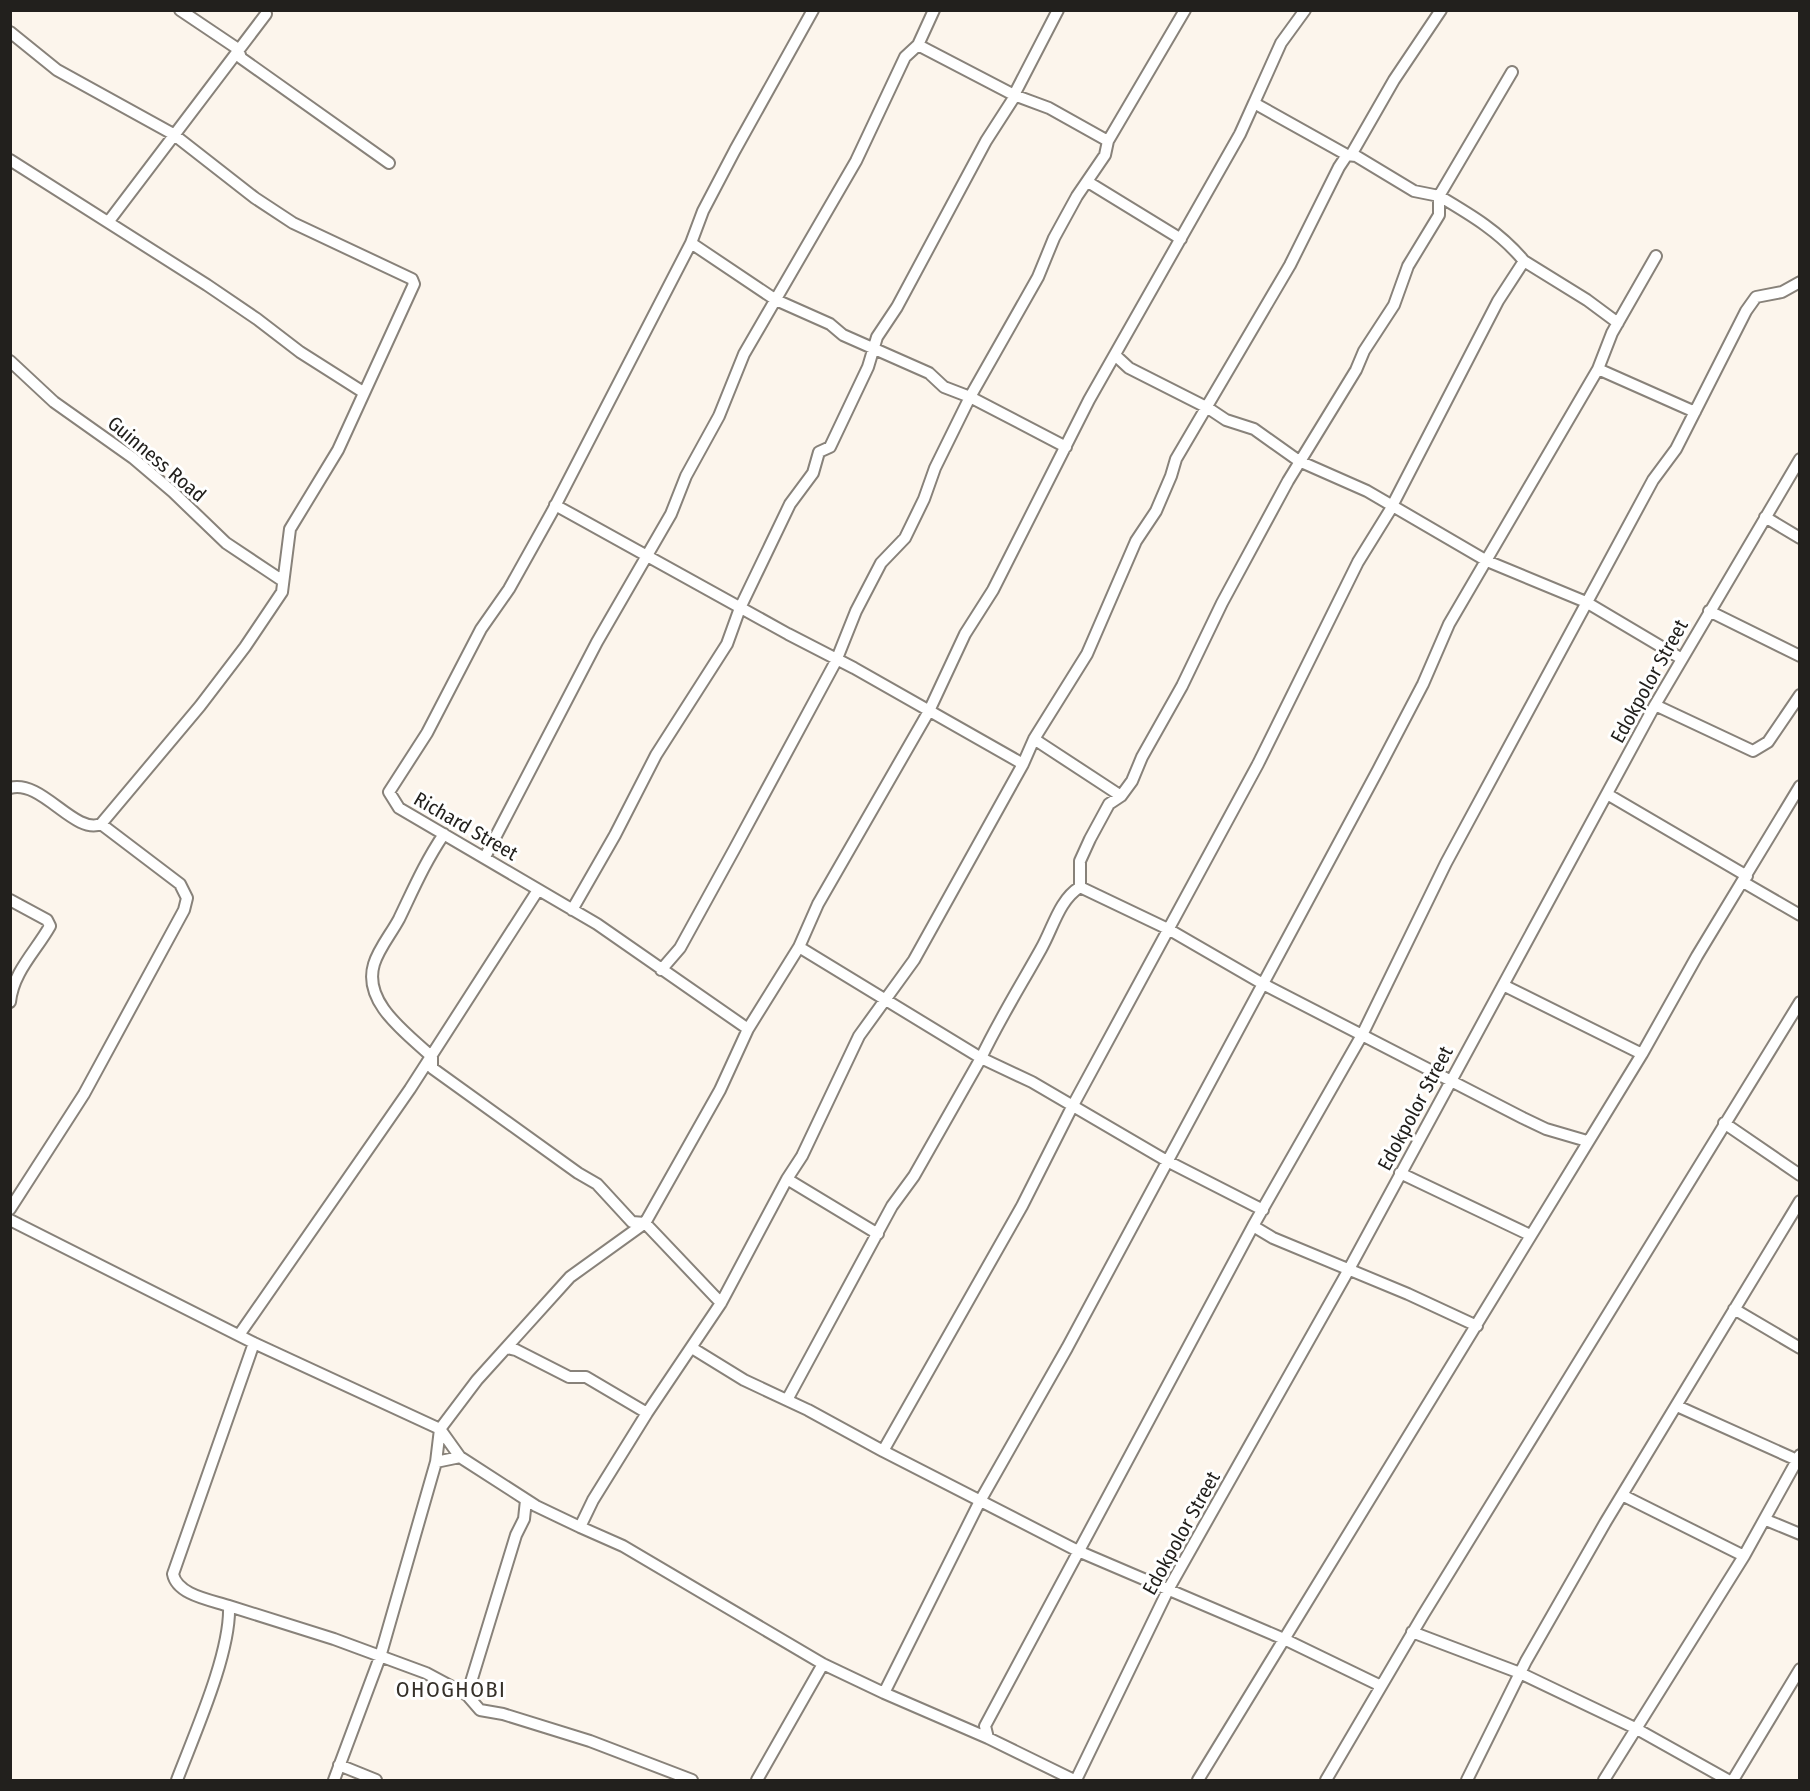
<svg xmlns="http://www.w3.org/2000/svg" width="1810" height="1791" viewBox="0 0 1810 1791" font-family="'Fira Sans Condensed',sans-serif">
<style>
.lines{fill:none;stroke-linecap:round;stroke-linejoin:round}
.minor-casing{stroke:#88827a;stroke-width:14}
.minor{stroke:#fff;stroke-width:10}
.labels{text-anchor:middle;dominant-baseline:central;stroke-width:6;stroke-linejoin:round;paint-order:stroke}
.street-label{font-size:20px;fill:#22201d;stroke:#fff}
.quarter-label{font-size:22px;letter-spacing:1.5px;fill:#36312a;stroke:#fff}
</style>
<rect width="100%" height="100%" fill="#fcf5ec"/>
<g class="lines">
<defs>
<path id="minor" d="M180,10l58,39 3,9 148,105
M934,10l-16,35 96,50
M1058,10l-44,85 35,13 59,33
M10,32l47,38 116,64 82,64 38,25 119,56 2,5 -76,166 -48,79 -8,63 -37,55 -45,59 -99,118c-27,11 -59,-45 -91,-36
M1254,103l27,-60 24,-33
M1347,155l-93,-52 -14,31 -151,266 -96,190 -28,44 -36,77 -111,193 -19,43 182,111c18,-38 40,-73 60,-109 12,-21 18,-49 39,-62v-26l10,-22 19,-35 12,-8 11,-15 10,-24 40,-71 40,-83 66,-122 68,-111 8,-19 30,-46 14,-39 31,-51v-19c32,19 61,36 85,65
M1351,155l43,-75 47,-70
M10,160l197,125 50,34 43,33 63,40
M1088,182l93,57
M109,221l157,-207
M691,243l85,57 54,24 13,11 86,38 15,14 26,10
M1116,356l13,12 79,40 18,12 28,9 45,32 68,30 120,70 99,41 96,57
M10,361l44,41 79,56 40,34 53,51 57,38
M1598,369l97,43
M972,398l94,49
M555,505l233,129 66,34 169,96
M1392,506l106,-205 26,-40 63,39 31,23
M1765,517l35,21
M1709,611l91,45
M1655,705l98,46 15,-9 32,-47
M1034,739l87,57
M1607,794l140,82
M444,834c-19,28 -31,56 -45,85 -8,15 -20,29 -25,45 -12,39 34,70 58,93v11l146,105 19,11 35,38 13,1 76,80
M485,857l112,-215 74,-128 15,-38 33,-60 25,-62 112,-193 49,-104 13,-12
M1743,882l57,33
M1080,887l88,42 95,55 260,134 23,11 41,12
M10,900l37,20 3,6c-14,25 -37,46 -40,76
M572,910l43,-75 41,-80 71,-111 13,-36 50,-104 23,-31 6,-21 11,-5 38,-80 9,-30 20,-30 89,-166 29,-45
M661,970l19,-22 55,-100 101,-187 20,-50 25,-48 24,-25 19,-39 11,-31 35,-71 68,-120 16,-39 23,-42 28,-41 3,-14 77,-131
M1503,985l139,69
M748,1029l-151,-105 -198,-116 -10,-16 38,-59 54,-104 28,-40 43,-77 139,-269 12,-32 32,-61 78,-140
M1724,1123l76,52
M1400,1173l130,62
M787,1179l91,55
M10,1209l74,-115 100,-184 3,-12 -7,-14 -79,-60
M10,1220l244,123 186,86 20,28
M1253,1226l20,12 135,56 69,32
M1734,1309l66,39
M239,1335l171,-246 128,-199
M507,1348l9,2 53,27h17l61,36
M692,1348l52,32 64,30 75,41
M787,1400l105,-194 22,-30 67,-118 51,24 135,79 96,49
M1677,1406l120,54
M436,1462l24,-5 76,49 44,21
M1622,1495l122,61
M1766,1520l34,14
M229,1606l105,33 92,34 41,22 13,15 23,4 87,27 102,39
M1412,1632l108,41 115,55 93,52
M1381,1686l-97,-47 -206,-88 -195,-100 139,-245 50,-99 186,-343 100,-202 34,-55
M884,1693l-61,-29 -200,-118 -43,-19 13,-27 54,-87 74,-110 66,-124 15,-23 57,-120 55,-76 109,-196 11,-25 53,-85 49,-113 20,-30 15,-35 5,-17 114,-194 49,-98 8,-12 9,1 58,35 25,5 73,-124
M467,1695l49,-160 8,-16 2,-19
M988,1738l-104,-45 96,-192 87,-153 311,-578 45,-86 26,-60 149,-255 14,-36 44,-77
M339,1765l37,15
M177,1780c17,-45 54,-127 52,-174 -18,-6 -52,-11 -56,-32l81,-231
M334,1780l46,-123 56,-195 4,-33 37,-49 93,-103 75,-54 75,-133 28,-61 51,-82
M757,1780l66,-116
M1074,1780l-86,-42 -3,-12 268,-500 109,-191 84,-172 207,-383 23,-31 70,-138 10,-14 26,-5 18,-10
M1076,1780l93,-192 179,-317 307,-566 145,-246
M1198,1780l444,-726 55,-98 103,-170
M1326,1780l97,-165 377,-613
M1467,1780l59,-119 79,-138 195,-322
M1604,1780l140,-224 56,-101
M1733,1780l67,-111"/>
</defs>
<use href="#minor" class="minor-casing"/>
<use href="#minor" class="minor"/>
</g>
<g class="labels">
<g class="street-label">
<text transform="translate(157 459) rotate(40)">Guinness Road</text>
<text transform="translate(1649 681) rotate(-61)">Edokpolor Street</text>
<text transform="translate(466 826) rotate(30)">Richard Street</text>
<text transform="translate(1415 1108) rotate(-62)">Edokpolor Street</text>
<text transform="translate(1181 1533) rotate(-61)">Edokpolor Street</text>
</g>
<g class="quarter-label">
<text x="451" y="1689">OHOGHOBI</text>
</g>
</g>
<rect width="1810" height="1791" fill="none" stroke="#22201d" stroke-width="24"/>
</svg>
